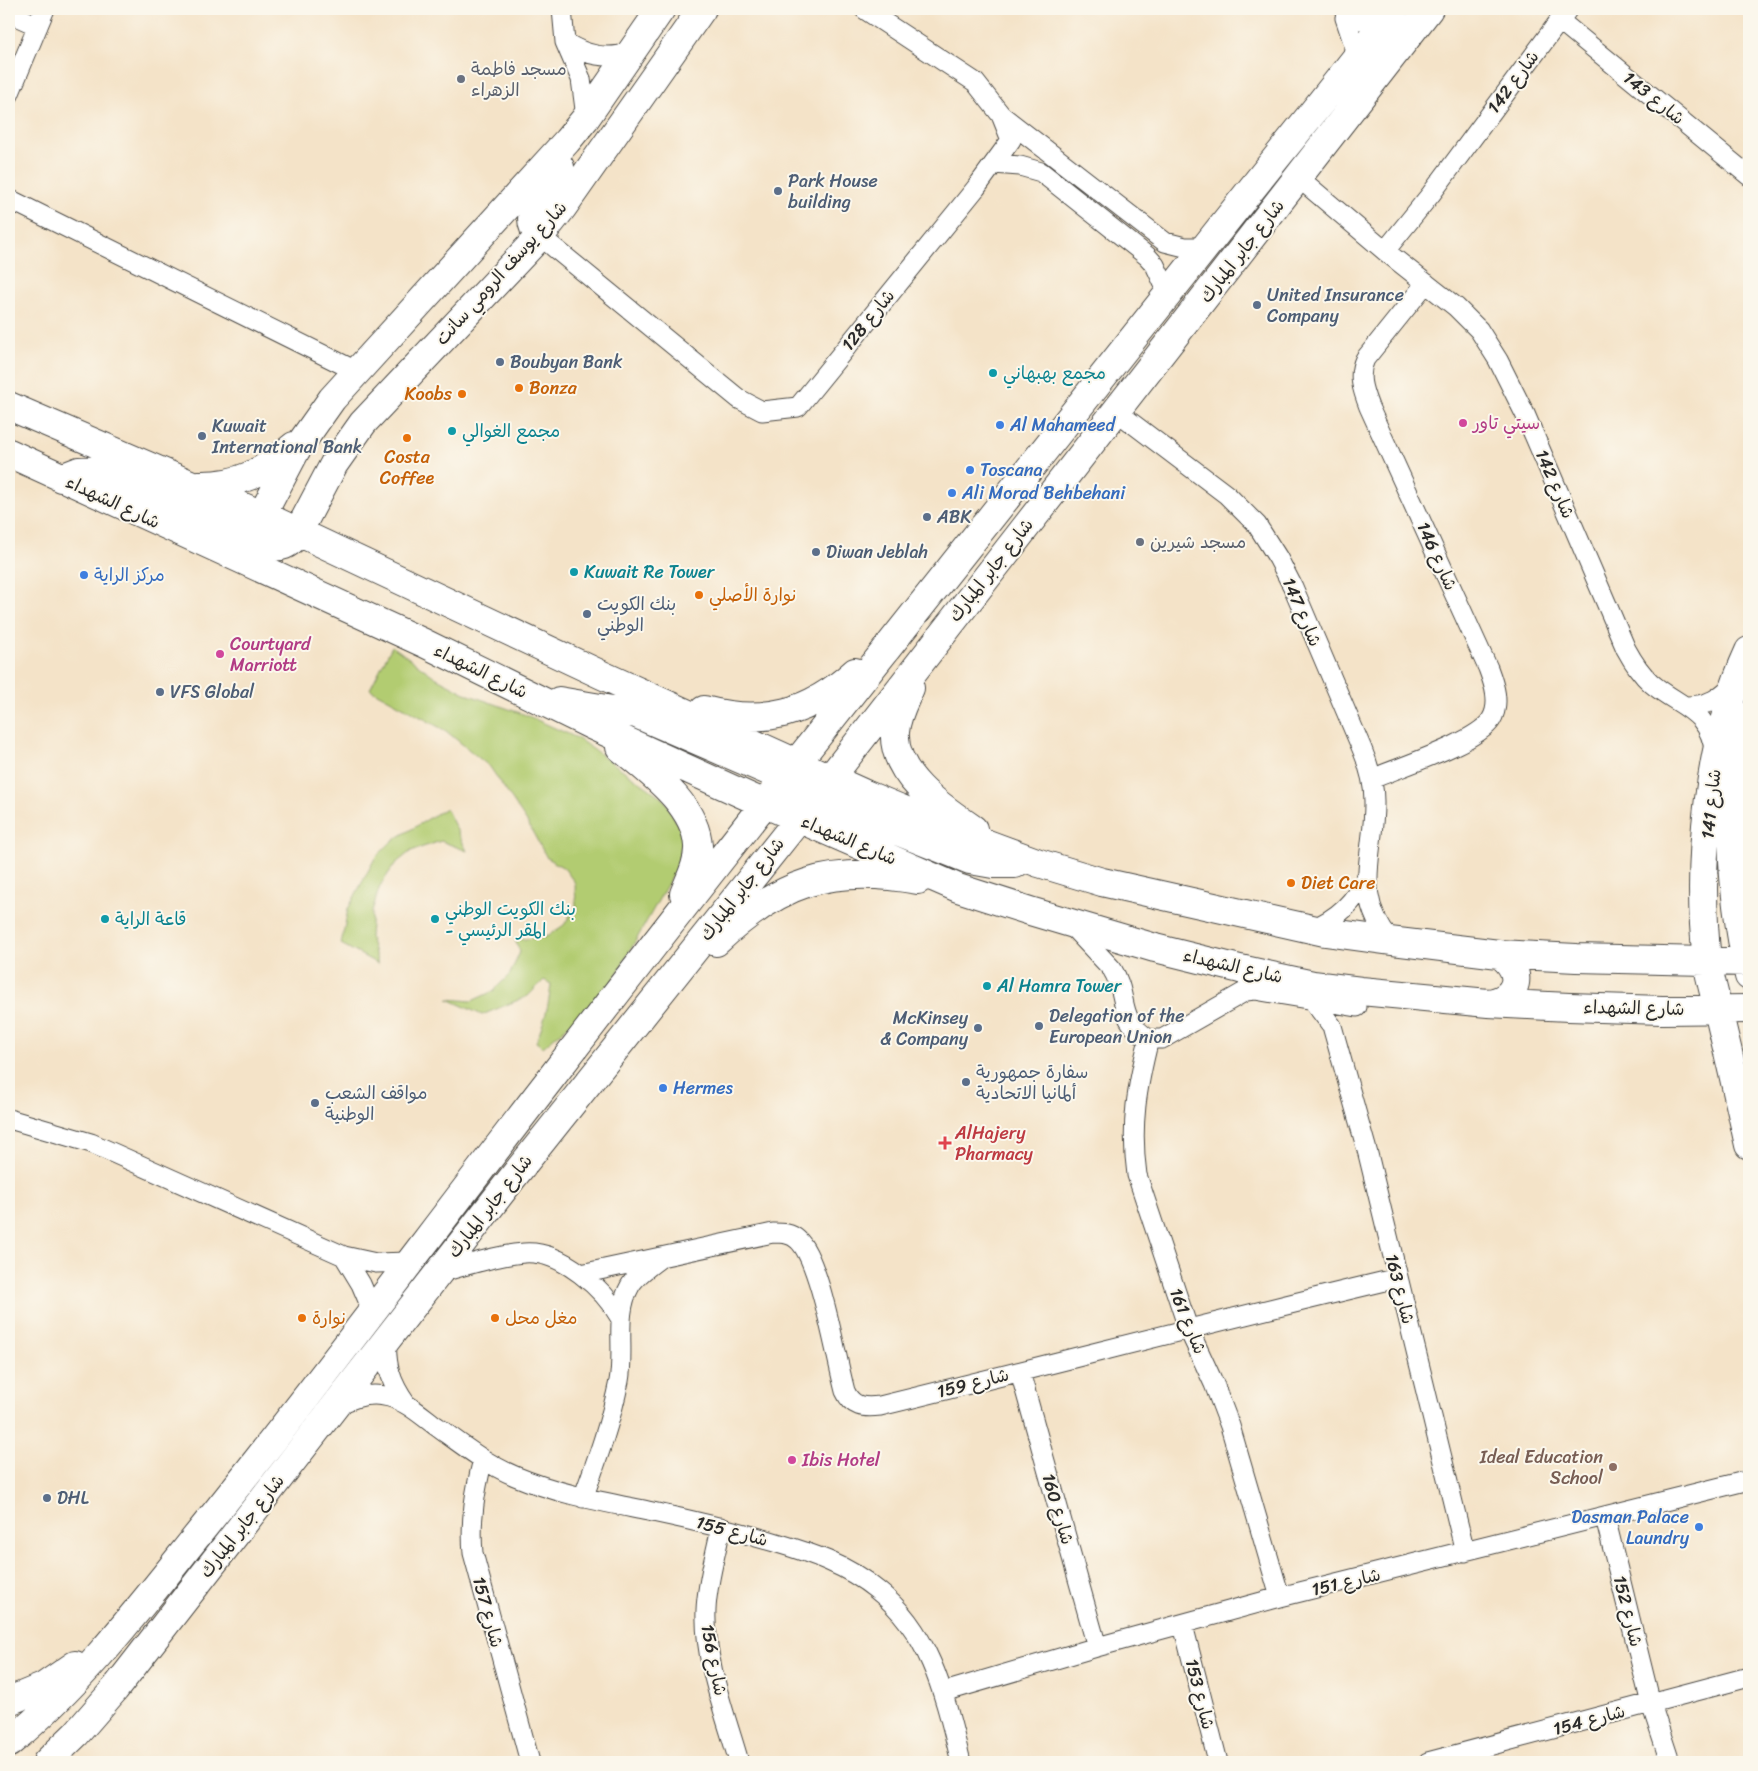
<svg xmlns="http://www.w3.org/2000/svg" width="1758" height="1771" viewBox="0 0 1758 1771" font-family="Sriracha,'Playpen Sans Arabic',sans-serif">
<style>
.green{fill:#b2cc71;stroke:#6e7c4e}
.lines{fill:none;stroke-linecap:round;stroke-linejoin:round}
.street-casing{stroke:#494743;stroke-width:21}
.secondary-casing{stroke:#494743;stroke-width:30}
.street{stroke:#fff;stroke-width:19}
.secondary{stroke:#fff;stroke-width:28}
.worship-dot{fill:#6b7280;stroke:#fbf7ec;stroke-width:2}
.service-dot{fill:#5c6f8a;stroke:#fbf7ec;stroke-width:2}
.culture-dot{fill:#0f9aa8;stroke:#fbf7ec;stroke-width:2}
.food-dot{fill:#e8710a;stroke:#fbf7ec;stroke-width:2}
.hotel-dot{fill:#d1479c;stroke:#fbf7ec;stroke-width:2}
.shop-dot{fill:#3f7fe0;stroke:#fbf7ec;stroke-width:2}
.health-dot{fill:#e0444e;stroke:#fbf7ec;stroke-width:2}
.education-dot{fill:#8d6e63;stroke:#fbf7ec;stroke-width:2}
.labels{text-anchor:middle;dominant-baseline:central;stroke-width:4;stroke-linejoin:round;paint-order:stroke}
.worship-label{font-size:18px;fill:#5b616d;stroke:#fbf7ec;text-anchor:start}
.street-label{font-size:18px;fill:#2b2b2b;stroke:#fbf7ec}
.service-label{font-size:18px;fill:#4e5e75;stroke:#fbf7ec;text-anchor:start}
.culture-label{font-size:18px;fill:#0d838f;stroke:#fbf7ec;text-anchor:start}
.food-label{font-size:18px;fill:#c56008;stroke:#fbf7ec;text-anchor:start}
.hotel-label{font-size:18px;fill:#b23c85;stroke:#fbf7ec;text-anchor:start}
.shop-label{font-size:18px;fill:#366cbe;stroke:#fbf7ec;text-anchor:start}
.health-label{font-size:18px;fill:#be3a42;stroke:#fbf7ec;text-anchor:start}
.education-label{font-size:18px;fill:#785e54;stroke:#fbf7ec;text-anchor:end}
</style>
<rect width="100%" height="100%" fill="#fbf7ec"/>
<filter id="ink" filterUnits="userSpaceOnUse"><feTurbulence type="fractalNoise" baseFrequency=".02" numOctaves="2"/><feDisplacementMap in="SourceGraphic" scale="10" xChannelSelector="R" yChannelSelector="G"/><feConvolveMatrix kernelMatrix="1 2 1 2 8 2 1 2 1" color-interpolation-filters="sRGB"/></filter>
<filter id="wash" filterUnits="userSpaceOnUse"><feTurbulence type="fractalNoise" baseFrequency=".0096" numOctaves="4" result="noise"/><feDisplacementMap in="SourceGraphic" scale="20" xChannelSelector="R" yChannelSelector="G"/><feGaussianBlur stdDeviation="1.12" result="paint"/><feColorMatrix in="noise" values="0 0 0 0 0 0 0 0 0 0 0 0 0 0 0 0 0 1.4 0 .05"/><feComposite in="paint" operator="in"/></filter>
<g filter="url(#wash)">
<rect width="100%" height="100%" fill="#f4e3c8"/>
<path class="green" d="M392,646l43,31 34,18 57,20 51,23 87,61 20,37 -8,33 -63,112 -36,37 -34,29 -7,-5c8,-19 13,-37 15,-58l-7,-4 -16,16 -46,19 -34,-16 24,2 21,-10 17,-17 10,-22 -5,-12 31,-3 18,-12 12,-19 -1,-23 -11,-15 -17,-10 -20,-36 -37,-55 -44,-36 -76,-42z
M446,808l21,43 -26,-10 -30,10 -16,13 -15,22 -8,25 -2,26 8,27 -37,-20 7,-35 27,-51 17,-17z"/>
</g>
<g filter="url(#ink)">
<g class="lines">
<defs>
<path id="street" d="M562,9l3,33 16,37 5,38
M9,13l29,13
M1559,20l190,156
M565,42c21,14 42,18 67,10
M1353,64l1,-19 -9,-27 13,2 31,-5
M9,95l36,-86
M1001,115l164,127 20,5h20
M994,164l26,2 21,6 106,84 8,9 14,30
M1299,178l86,73 71,56 23,23 19,30 27,54 101,235c7,13 14,24 25,34 29,25 59,26 64,72
M9,199l347,172
M540,236l199,163 23,12 36,-4 178,-219 35,-48 -10,-25 -26,-33 -111,-73
M1385,251l46,-57 137,-185
M1116,411l111,84 30,30 21,33 15,29 69,162c7,17 12,33 12,52 1,54 -23,94 17,140
M1687,706c21,0 34,-8 48,-24
M1372,779c27,-12 104,-36 119,-59 10,-16 3,-36 -3,-52l-119,-261c-6,-16 -12,-31 -4,-48l61,-76
M1069,923l43,46c18,28 3,49 37,70h13l84,-48 9,-1 102,17
M1312,929c26,-11 43,-27 55,-53
M1313,1001l19,25 36,128 97,398
M1149,1039c-12,48 -19,86 -12,136l51,153 26,56 16,42 50,171
M9,1119l82,24 253,113 32,7 32,-1
M344,1256l17,28 12,28
M438,1273c28,-7 57,-18 86,-20 38,-3 80,36 97,66
M581,1274l192,-41c9,0 18,0 25,7 22,20 38,118 47,151 7,16 18,17 35,15 173,-42 344,-87 518,-128
M387,1338c-2,27 4,45 19,66
M1020,1372l77,275
M337,1406c16,-9 34,-14 52,-9 18,5 32,18 47,29 25,18 50,38 79,50 43,18 89,26 133,35 43,9 85,19 126,31 37,11 73,23 103,48 55,43 68,108 84,172
M483,1459c-8,32 -13,61 -10,94l57,209
M583,1498c14,-38 28,-77 36,-117 6,-31 -5,-67 11,-95 6,-11 20,-20 30,-28
M1605,1517l46,187 19,58
M721,1527c-5,27 -14,55 -15,83 -2,51 19,103 33,152
M1183,1625l35,137
M944,1692l153,-45 183,-50 469,-117
M1428,1762l321,-85"/>
<path id="secondary" d="M540,236c-22,-21 8,-50 20,-69
M9,406l253,109 340,160 263,119 109,45 65,24 63,19 223,50 66,9 108,13 77,4 173,4
M9,453l415,190 167,82 156,71 211,92 72,23 125,37 85,21 73,16 48,6 127,12 81,4 93,3 87,-1
M61,478l18,-7 19,-1 171,76c12,2 19,-1 27,-10l38,-72 29,-41 177,-187 23,-29 139,-198
M198,485c42,1 65,-13 96,-39
M259,533l3,-18 34,-65 36,-51 235,-258 18,-22 76,-110
M1749,651c-41,89 -53,212 -42,309 3,21 10,42 14,63 10,41 19,81 28,122
M910,688c-6,14 -14,28 -15,44 -3,43 47,76 78,97
M559,701l77,13 165,71
M704,710c60,16 106,3 151,-38
M1749,716c-26,86 -18,175 0,260
M620,747c28,24 76,57 78,99 1,16 -8,33 -14,48
M799,792l171,68 23,4h22
M716,942c64,-60 114,-78 202,-62
M1488,1003c31,-4 37,-32 11,-49
M9,1701l34,-14 32,-22
M9,1743c81,-66 142,-151 208,-232 114,-142 222,-289 334,-433 215,-280 437,-556 656,-833 62,-79 126,-156 187,-236
M47,1762l29,-28 39,-45 395,-508 280,-351 639,-821"/>
</defs>
<use href="#street" class="street-casing"/>
<use href="#secondary" class="secondary-casing"/>
<use href="#street" class="street"/>
<use href="#secondary" class="secondary"/>
</g>
</g>
<g class="worship-dot">
<circle cx="461" cy="79" r="5"/>
<circle cx="1140" cy="542" r="5"/>
</g>
<g class="service-dot">
<circle cx="778" cy="191" r="5"/>
<circle cx="1257" cy="305" r="5"/>
<circle cx="500" cy="362" r="5"/>
<circle cx="202" cy="436" r="5"/>
<circle cx="927" cy="517" r="5"/>
<circle cx="816" cy="552" r="5"/>
<circle cx="587" cy="614" r="5"/>
<circle cx="160" cy="692" r="5"/>
<circle cx="1039" cy="1026" r="5"/>
<circle cx="978" cy="1028" r="5"/>
<circle cx="966" cy="1082" r="5"/>
<circle cx="315" cy="1103" r="5"/>
<circle cx="47" cy="1498" r="5"/>
</g>
<g class="culture-dot">
<circle cx="993" cy="373" r="5"/>
<circle cx="452" cy="431" r="5"/>
<circle cx="574" cy="572" r="5"/>
<circle cx="105" cy="919" r="5"/>
<circle cx="435" cy="919" r="5"/>
<circle cx="987" cy="986" r="5"/>
</g>
<g class="food-dot">
<circle cx="519" cy="388" r="5"/>
<circle cx="462" cy="394" r="5"/>
<circle cx="407" cy="438" r="5"/>
<circle cx="699" cy="595" r="5"/>
<circle cx="1291" cy="883" r="5"/>
<circle cx="302" cy="1318" r="5"/>
<circle cx="495" cy="1318" r="5"/>
</g>
<g class="hotel-dot">
<circle cx="1463" cy="423" r="5"/>
<circle cx="220" cy="654" r="5"/>
<circle cx="792" cy="1460" r="5"/>
</g>
<g class="shop-dot">
<circle cx="1000" cy="425" r="5"/>
<circle cx="970" cy="470" r="5"/>
<circle cx="952" cy="493" r="5"/>
<circle cx="84" cy="575" r="5"/>
<circle cx="663" cy="1088" r="5"/>
<circle cx="1699" cy="1527" r="5"/>
</g>
<path class="health-dot" d="M942.5 1135.5h5v5h5v5h-5v5h-5v-5h-5v-5h5z"/>
<circle class="education-dot" cx="1613" cy="1467" r="5"/>
<g class="labels">
<g class="worship-label">
<text x="471" y="69">مسجد فاطمة<tspan x="471" dy="21">الزهراء</tspan></text>
<text x="1150" y="542">مسجد شيرين</text>
</g>
<g class="street-label">
<text transform="translate(1513 82) rotate(-53)">شارع 142</text>
<text transform="translate(1654 98) rotate(39)">شارع 143</text>
<text transform="translate(1242 251) rotate(-52)">شارع جابر المبارك</text>
<text transform="translate(501 273) rotate(-48)">شارع يوسف الرومي سانت</text>
<text transform="translate(868 320) rotate(-51)">شارع 128</text>
<text transform="translate(1555 484) rotate(67)">شارع 142</text>
<text transform="translate(113 502) rotate(25)">شارع الشهداء</text>
<text transform="translate(1437 556) rotate(66)">شارع 146</text>
<text transform="translate(991 570) rotate(-52)">شارع جابر المبارك</text>
<text transform="translate(1302 612) rotate(67)">شارع 147</text>
<text transform="translate(481 671) rotate(26)">شارع الشهداء</text>
<text transform="translate(1711 804) rotate(-84)">شارع 141</text>
<text transform="translate(849 840) rotate(23)">شارع الشهداء</text>
<text transform="translate(742 889) rotate(-52)">شارع جابر المبارك</text>
<text transform="translate(1233 966) rotate(13)">شارع الشهداء</text>
<text transform="translate(1634 1008) rotate(1)">شارع الشهداء</text>
<text transform="translate(490 1206) rotate(-52)">شارع جابر المبارك</text>
<text transform="translate(1400 1289) rotate(76)">شارع 163</text>
<text transform="translate(1188 1321) rotate(68)">شارع 161</text>
<text transform="translate(973 1383) rotate(-14)">شارع 159</text>
<text transform="translate(1058 1509) rotate(74)">شارع 160</text>
<text transform="translate(242 1526) rotate(-52)">شارع جابر المبارك</text>
<text transform="translate(732 1531) rotate(15)">شارع 155</text>
<text transform="translate(1346 1582) rotate(-13)">شارع 151</text>
<text transform="translate(1628 1611) rotate(76)">شارع 152</text>
<text transform="translate(488 1612) rotate(75)">شارع 157</text>
<text transform="translate(714 1660) rotate(79)">شارع 156</text>
<text transform="translate(1200 1694) rotate(76)">شارع 153</text>
<text transform="translate(1589 1720) rotate(-15)">شارع 154</text>
</g>
<g class="service-label">
<text x="788" y="181">Park House<tspan x="788" dy="21">building</tspan></text>
<text x="1267" y="295">United Insurance<tspan x="1267" dy="21">Company</tspan></text>
<text x="510" y="362">Boubyan Bank</text>
<text x="212" y="426">Kuwait<tspan x="212" dy="21">International Bank</tspan></text>
<text x="937" y="517">ABK</text>
<text x="826" y="552">Diwan Jeblah</text>
<text x="597" y="604">بنك الكويت<tspan x="597" dy="21">الوطني</tspan></text>
<text x="170" y="692">VFS Global</text>
<text x="1049" y="1016">Delegation of the<tspan x="1049" dy="21">European Union</tspan></text>
<text x="968" y="1018" text-anchor="end">McKinsey<tspan x="968" dy="21">&amp; Company</tspan></text>
<text x="976" y="1072">سفارة جمهورية<tspan x="976" dy="21">ألمانيا الاتحادية</tspan></text>
<text x="325" y="1093">مواقف الشعب<tspan x="325" dy="21">الوطنية</tspan></text>
<text x="57" y="1498">DHL</text>
</g>
<g class="culture-label">
<text x="1003" y="373">مجمع بهبهاني</text>
<text x="462" y="431">مجمع الغوالي</text>
<text x="584" y="572">Kuwait Re Tower</text>
<text x="445" y="909">بنك الكويت الوطني<tspan x="445" dy="21">- المقر الرئيسي</tspan></text>
<text x="115" y="919">قاعة الراية</text>
<text x="997" y="986">Al Hamra Tower</text>
</g>
<g class="food-label">
<text x="529" y="388">Bonza</text>
<text x="452" y="394" text-anchor="end">Koobs</text>
<text x="407" y="457" text-anchor="middle">Costa<tspan x="407" dy="21">Coffee</tspan></text>
<text x="709" y="595">نوارة الأصلي</text>
<text x="1301" y="883">Diet Care</text>
<text x="312" y="1318">نوارة</text>
<text x="505" y="1318">مغل محل</text>
</g>
<g class="hotel-label">
<text x="1473" y="423">سيتي تاور</text>
<text x="230" y="644">Courtyard<tspan x="230" dy="21">Marriott</tspan></text>
<text x="802" y="1460">Ibis Hotel</text>
</g>
<g class="shop-label">
<text x="1010" y="425">Al Mahameed</text>
<text x="980" y="470">Toscana</text>
<text x="962" y="493">Ali Morad Behbehani</text>
<text x="94" y="575">مركز الراية</text>
<text x="673" y="1088">Hermes</text>
<text x="1689" y="1517" text-anchor="end">Dasman Palace<tspan x="1689" dy="21">Laundry</tspan></text>
</g>
<g class="health-label">
<text x="955" y="1133">AlHajery<tspan x="955" dy="21">Pharmacy</tspan></text>
</g>
<g class="education-label">
<text x="1603" y="1457">Ideal Education<tspan x="1603" dy="21">School</tspan></text>
</g>
</g>
<rect width="1758" height="1771" fill="none" stroke="#fbf7ec" stroke-width="30"/>
</svg>
